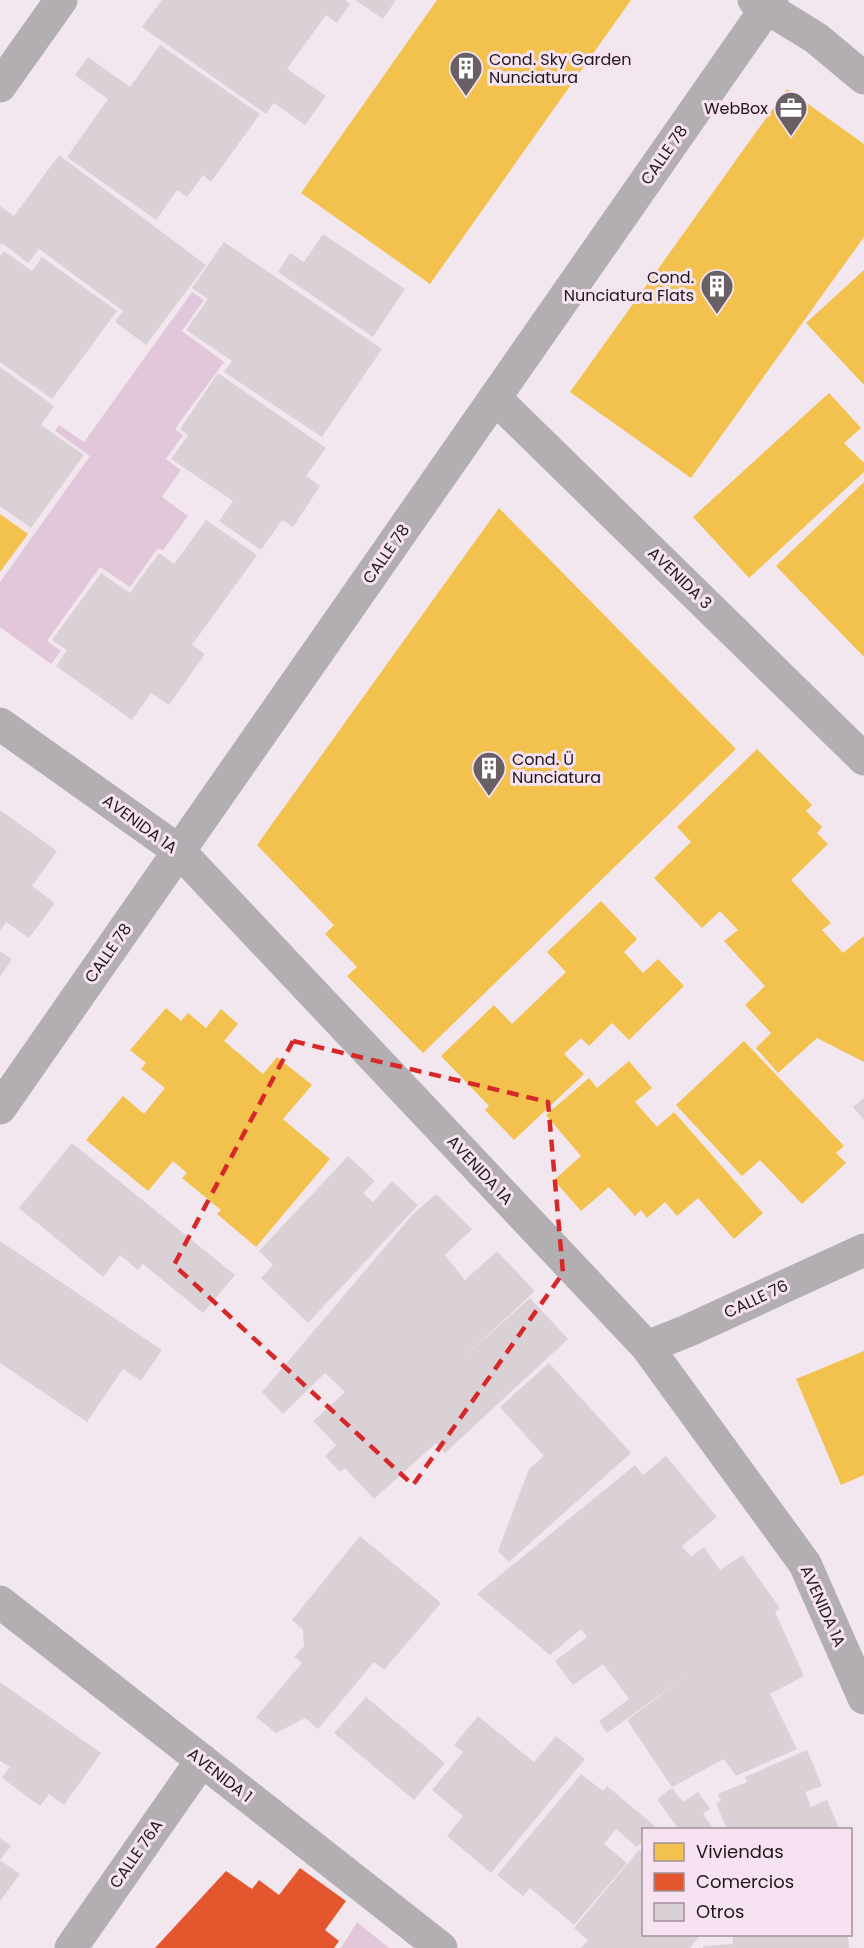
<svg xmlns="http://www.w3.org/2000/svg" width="864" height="1948" viewBox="0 0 864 1948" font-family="Poppins,sans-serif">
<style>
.green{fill:#e2c7db}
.homes{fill:#f2c14e}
.shops{fill:#e4572e}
.building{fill:#dad1d7}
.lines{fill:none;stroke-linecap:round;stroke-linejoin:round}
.street{stroke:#b2aeb1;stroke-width:33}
.marked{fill:none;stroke:#d62828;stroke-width:4.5;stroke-dasharray:12 8;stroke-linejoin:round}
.labels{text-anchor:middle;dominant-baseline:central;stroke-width:6;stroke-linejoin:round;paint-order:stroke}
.poi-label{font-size:16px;fill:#1f181d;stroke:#f6e2f1;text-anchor:start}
.street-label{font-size:16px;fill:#1f181d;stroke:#f6e2f1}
</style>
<rect width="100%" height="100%" fill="#f2e7ef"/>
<path class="green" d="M192,292l12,8 -22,31 42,31 -49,67 8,6 -17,24 15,11 -19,27 26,19 -25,34 -5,-2 -28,39 -30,-20 -53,74 14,10 -10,13 -51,-37v-45l90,-126 -35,-25 4,-6 25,17z
M357,1922l32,26h-48z"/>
<path class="homes" d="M437,0h194l-201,284 -129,-91z
M787,89l77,55v93l-173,241 -121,-86z
M864,270v115l-58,-62z
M829,393l32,35 -17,15 20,20v9l-115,106 -56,-61z
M864,482v175l-88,-91z
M499,508l237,241 -313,304 -76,-77 10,-9 -32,-33 9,-9 -77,-80z
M0,514l28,20 -28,38z
M757,749l55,56 -6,6 16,16 -5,6 11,11 -37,36 40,43 -9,7 21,23 21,-17v126l-47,-24 -39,35 -22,-25 15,-15 -26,-28 20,-19 -41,-45 14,-11 -18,-19 -18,17 -48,-50 37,-36 -14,-15z
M601,901l36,38 -13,13 19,21 15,-14 26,27 -55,54 -17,-17 -23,23 -8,-8 -17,16 20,20 -70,66 -29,-30 4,-4 -48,-50 53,-51 18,19 54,-52 -19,-20z
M166,1008l15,13 7,-8 18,15 15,-19 17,15 -14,17 39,33 14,-17 35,28 -29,34 47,40 -74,88 -39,-33 4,-4 -39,-32 5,-5 -14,-12 -25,30 -62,-51 37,-44 21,18 21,-26 -24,-19 5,-6 -16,-13z
M744,1041l100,105 -8,7 10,10 -44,41 -42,-44 -18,16 -66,-71z
M629,1061l23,27 -17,14 22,25 17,-15 89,101 -29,26 -36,-41 -21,18 -12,-14 -18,16 -6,-8 -6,6 -26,-29 -28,24 -27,-31 27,-24 -35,-41 43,-37 8,10z
M864,1351v124l-23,10 -45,-106z"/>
<path class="shops" d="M300,1868l46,33 -21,29 14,11 -5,7h-179l71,-77 26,18 7,-9 20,15z"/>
<path class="building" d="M162,0h183l5,4 -13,19 -11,-8 -39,54 39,27 -21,29 -31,-22 -8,11 -124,-87z
M355,0h41l-13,19z
M160,45l100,69 -49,68 -8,-7 -16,22 -10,-7 -21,30 -89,-63 41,-58 -33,-24 13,-18 42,30z
M59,155l147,110 -60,80 -31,-23 8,-11 -84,-62 -11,14 -26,-20 -2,2v-39l14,10z
M323,234l82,55 -32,48 -95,-65 12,-19 14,9z
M224,242l158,107 -60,88 -98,-65 8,-11 -46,-31 22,-31 -16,-11z
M4,251l28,20 10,-14 75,54 -65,88 -52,-37v-106z
M0,367l54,39 -13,19 43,30 -53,73 -31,-22z
M218,373l108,75 -20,28 14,10 -27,41 -11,-7 -21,30 -42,-29 14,-20 -62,-42 17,-24 -8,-6z
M206,520l51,35 -65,90 13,9 -36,51 -18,-12 -19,27 -76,-54 11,-16 -15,-10 49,-67 29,20 29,-40 15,11z
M0,810l57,41 -25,35 23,17 -26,35 -23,-16 -6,9z
M0,951l12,8 -12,18z
M864,1098v22l-11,-13z
M72,1143l163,132 -32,38 -60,-49 -5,6 -18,-15 -17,22 -84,-69z
M348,1156l27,25 -12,12 10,9 19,-21 26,24 -110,118 -47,-45 12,-13 -14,-14z
M436,1194l36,35 -27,26 20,25 32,-29 38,40 -72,67 67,-60 38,41 -123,114 -9,-10 -62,56 -29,-31 -5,4 -15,-16 11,-11 -23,-24 32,-29 -20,-19 -42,41 -21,-22 151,-178z
M0,1241l162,109 -21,31 -18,-12 -36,53 -87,-59z
M549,1363l82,90 -122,109 -11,-11 31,-82 15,-13 -44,-49z
M666,1456l51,61 -35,29 9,11 13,-10 16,23 22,-15 38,53 -5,4 29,64 -34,18 27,55 -61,27 -12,-17 -52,28 -45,-67 63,-47 -83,60 -8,-12 30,-22 -26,-35 -30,21 -18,-24 32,-24 -6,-8 -31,26 -73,-61 158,-129 8,10z
M360,1536l81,67 -57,67 -10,-8 -56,67 -13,-11 -29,15 -20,-16 46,-54 -8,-6 10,-11 -1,-16 -11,-10z
M0,1682l101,71 -37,52 -15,-11 -9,12 -38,-28 8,-11 -10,-6z
M366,1697l79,66 -31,37 -80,-67z
M478,1716l56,46 22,-26 29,23 -94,114 -44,-37 16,-20 -31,-26 31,-38 -9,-7z
M807,1750l15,36 -17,6 6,15 16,-7 13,30h-113l-11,-27 5,-2 -3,-7 29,-12 -2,-5z
M581,1774l22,17 4,-5 48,40 -3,4h-8v9l-7,8 -21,-18 -12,15 23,19 -53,62 -44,-37 -7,8 -26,-21z
M672,1788l11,14 15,-10 12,17 -7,5 10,14 -34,2 -22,-31z
M0,1838l11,8 -11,14 20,14 -20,27z
M639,1850l5,4v80h57l-11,14h-109l7,-8 -14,-12z
M732,1934h116l1,14h-146v-2l30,-2z"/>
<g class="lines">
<path class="street" d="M754,0l62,38 48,40
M0,86l61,-86
M495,398l369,361
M0,724l179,127 468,496 158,217 59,134
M0,1108l772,-1108
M647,1347l40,-16 177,-81
M0,1602l441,346
M71,1948l131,-188"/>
</g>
<path class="marked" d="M293,1041l255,61 15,171 -150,212 -239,-220z"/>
<defs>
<symbol id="building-pin" viewBox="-11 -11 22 30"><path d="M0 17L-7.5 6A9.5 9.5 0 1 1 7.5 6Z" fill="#696066" stroke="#f6e2f1"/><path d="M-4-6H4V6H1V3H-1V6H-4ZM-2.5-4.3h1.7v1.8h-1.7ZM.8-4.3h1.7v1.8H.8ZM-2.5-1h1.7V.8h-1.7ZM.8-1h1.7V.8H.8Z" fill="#fff"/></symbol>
<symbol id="office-pin" viewBox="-11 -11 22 30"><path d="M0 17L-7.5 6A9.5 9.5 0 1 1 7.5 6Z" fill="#696066" stroke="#f6e2f1"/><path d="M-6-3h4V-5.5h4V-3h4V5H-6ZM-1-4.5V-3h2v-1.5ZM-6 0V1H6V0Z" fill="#fff"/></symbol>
</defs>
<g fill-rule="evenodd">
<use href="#building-pin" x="447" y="49" width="38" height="52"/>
<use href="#office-pin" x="772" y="89" width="38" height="52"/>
<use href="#building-pin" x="698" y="267" width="38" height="52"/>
<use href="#building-pin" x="470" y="749" width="38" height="52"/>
</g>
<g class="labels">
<g class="poi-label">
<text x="489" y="59">Cond. Sky Garden<tspan x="489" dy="18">Nunciatura</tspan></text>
<text x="768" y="108" text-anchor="end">WebBox</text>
<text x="694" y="277" text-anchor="end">Cond.<tspan x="694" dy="18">Nunciatura Flats</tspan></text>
<text x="512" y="759">Cond. Ü<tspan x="512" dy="18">Nunciatura</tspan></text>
</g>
<g class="street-label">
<text transform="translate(664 155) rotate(-55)">CALLE 78</text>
<text transform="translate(386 554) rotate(-55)">CALLE 78</text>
<text transform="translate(680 578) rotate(44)">AVENIDA 3</text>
<text transform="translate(140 824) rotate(36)">AVENIDA 1A</text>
<text transform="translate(108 953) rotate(-55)">CALLE 78</text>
<text transform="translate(480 1170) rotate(47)">AVENIDA 1A</text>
<text transform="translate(756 1299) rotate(-25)">CALLE 76</text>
<text transform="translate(823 1606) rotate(66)">AVENIDA 1A</text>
<text transform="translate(220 1775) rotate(38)">AVENIDA 1</text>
<text transform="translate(136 1854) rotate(-55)">CALLE 76A</text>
</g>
</g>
<rect x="642" y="1828" width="210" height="108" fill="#f6e2f1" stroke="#a0919c" stroke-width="1.5"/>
<rect x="654" y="1843" width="30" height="18" fill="#f2c14e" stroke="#a0919c" stroke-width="1.5"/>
<text x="696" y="1858" font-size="18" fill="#1f181d">Viviendas</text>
<rect x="654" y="1873" width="30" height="18" fill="#e4572e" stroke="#a0919c" stroke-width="1.5"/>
<text x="696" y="1888" font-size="18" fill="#1f181d">Comercios</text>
<rect x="654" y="1903" width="30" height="18" fill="#dad1d7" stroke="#a0919c" stroke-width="1.5"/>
<text x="696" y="1918" font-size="18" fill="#1f181d">Otros</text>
</svg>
